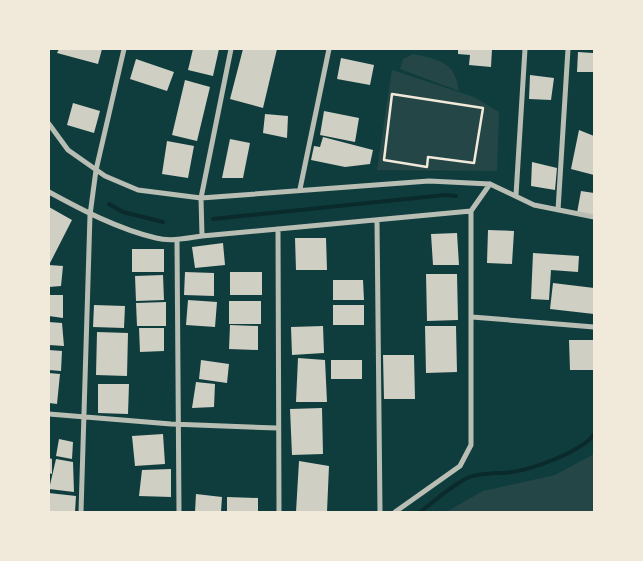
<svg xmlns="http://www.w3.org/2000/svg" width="643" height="561" viewBox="0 0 643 561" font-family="Manrope,sans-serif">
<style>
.green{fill:#244646}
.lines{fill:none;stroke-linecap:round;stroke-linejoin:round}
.stream{stroke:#0a2a2b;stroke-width:4}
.building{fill:#cfcfc3}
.path{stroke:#f1e9da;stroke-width:2.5}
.minor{stroke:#b8beb3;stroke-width:5}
</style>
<rect width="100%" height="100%" fill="#0f3d3e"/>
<path class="green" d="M413,54c26,6 42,7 46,37l-59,-22 3,-10z
M392,70l82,27 25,15 -2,59 -120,-1z
M594,454v58h-148l37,-21 72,-16z"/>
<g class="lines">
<path class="stream" d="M109,204l14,8 40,10
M213,219l232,-24 11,1
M420,512c15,-11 31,-26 47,-34 14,-6 31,-4 45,-6 22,-3 71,-21 82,-38"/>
</g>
<path class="building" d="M59,49h43l-4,15 -41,-11z
M193,49h26l-6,27 -25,-6z
M243,49h34l-14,59 -33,-9z
M458,49h34l-1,18 -22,-2 1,-10 -12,-1z
M578,52l15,1v19h-16z
M341,58l33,7 -4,20 -33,-6z
M136,59l38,13 -7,19 -37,-12z
M530,75l24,3 -3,22 -22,-1z
M185,80l25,7 -13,54 -25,-6z
M73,103l27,8 -6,22 -27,-8z
M324,111l35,7 -4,24 -35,-7z
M265,114l23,2 -1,22 -24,-5z
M579,130l15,6v39l-23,-6z
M323,137l50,13 -3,14 -25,3 -34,-7 3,-14 6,1z
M230,139l20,4 -7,35h-21z
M167,141l27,5 -6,32 -26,-4z
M532,162l25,6 -2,22 -24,-4z
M581,191l13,2v23l-17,-3z
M49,207l23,13 -23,45 14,1 -2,20 -12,1z
M488,230l26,1 -2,33 -25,-1z
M457,233l2,32h-26l-2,-31z
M295,238h31l1,32h-31z
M223,243l2,22 -30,3 -3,-21z
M132,249h32v23h-32z
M533,253l46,3 -1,16 -27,-2 -2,30 -18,-1z
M185,272l29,1v23l-30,-1z
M230,272h32v23h-32z
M426,274h31l1,46 -31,1z
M163,275l1,25 -28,1 -1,-25z
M333,280h30l1,20h-31z
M553,283l41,5v26l-44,-5z
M49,295h14v23l-14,-2z
M188,300l29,2 -2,25 -29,-2z
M229,301h32v23h-32z
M166,302v24h-29l-1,-23z
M94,305l31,1 -1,22 -31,-1z
M333,305h31v20h-31z
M49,322l13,1 2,23 -15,-1z
M230,325l28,1v24l-29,-1z
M323,326l1,27 -32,2 -1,-28z
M425,326h31l1,46 -31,1z
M139,328h25v23l-24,1z
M97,332l31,1 -1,43 -31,-1z
M569,340h25v30h-24z
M49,350l13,1 -1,20 -12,-1z
M383,355h31l1,44h-31z
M298,358l27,2 2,42h-31z
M201,360l28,4 -2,19 -28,-4z
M331,360h31v19h-31z
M49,373l11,1 -3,30 -8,-1z
M196,382l19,2 -1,23 -22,1z
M98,384h31l-1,30 -30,-1z
M322,408l1,46 -31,1 -2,-46z
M163,434l2,30 -30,2 -3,-30z
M59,439l14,3 -1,17 -16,-3z
M49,458l3,1v15l-3,-1z
M56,459l17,3 1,30 -25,-3z
M299,461l30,5 -2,46h-31z
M171,469v28l-32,-1 3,-26z
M49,493l27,3 -1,16h-26z
M196,494l26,3 -1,15h-26z
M227,497l31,1v14h-31z"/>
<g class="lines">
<path class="path" d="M392,94l91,14 -9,55 -46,-6 -1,10 -43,-7z"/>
<path class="minor" d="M49,124l19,26 37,26 33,14 63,8 228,-17 61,3 44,21 60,12
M300,189l29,-140
M49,192c33,18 69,37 107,46 15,4 31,0 46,-2l269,-25
M516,195l9,-146
M558,210l10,-161
M471,211l19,-27
M377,220l3,292
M278,229l1,283
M202,236l-1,-38 30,-149
M177,240l2,272
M472,317l122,10
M49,414l122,10 106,4
M81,512l9,-297 6,-45 28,-121
M395,512l65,-46 11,-21v-234"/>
</g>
<rect width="643" height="561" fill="none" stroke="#f1e9da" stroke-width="100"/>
</svg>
